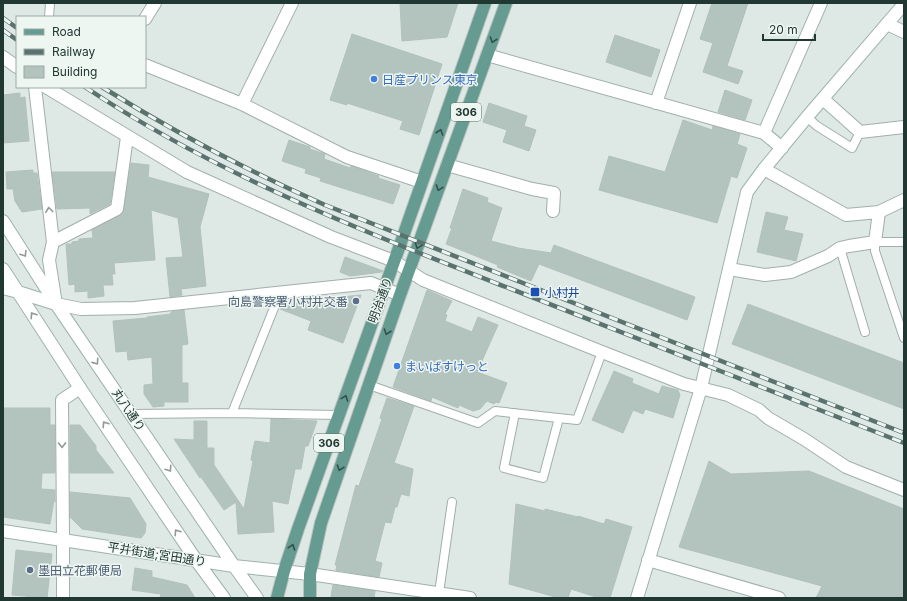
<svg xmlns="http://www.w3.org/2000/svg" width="907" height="601" viewBox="0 0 907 601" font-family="Inter,'Noto Sans JP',sans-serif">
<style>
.building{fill:#b3c3be;stroke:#b1c1bc}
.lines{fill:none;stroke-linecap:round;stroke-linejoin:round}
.lane-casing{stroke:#a1afab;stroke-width:10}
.street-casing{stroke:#a1afab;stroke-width:14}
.secondary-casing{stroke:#9eb3ad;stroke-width:14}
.primary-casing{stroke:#bcc3c2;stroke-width:14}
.lane{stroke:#fff;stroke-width:8}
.street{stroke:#fff;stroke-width:12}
.secondary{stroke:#fff;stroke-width:12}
.primary{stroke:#659b91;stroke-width:12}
.rail-casing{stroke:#5a736e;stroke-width:4.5}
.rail{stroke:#eef6f2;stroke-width:3;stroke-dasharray:9;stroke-linecap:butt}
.oneway{stroke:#31504a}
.oneway2{stroke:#909b98}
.shop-dot{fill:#3f7fe0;stroke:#eef6f2;stroke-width:1.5}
.transit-dot{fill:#1a4fb4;stroke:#eef6f2;stroke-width:1.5}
.service-dot{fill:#5c6f8a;stroke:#eef6f2;stroke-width:1.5}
.labels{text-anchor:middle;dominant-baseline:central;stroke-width:3;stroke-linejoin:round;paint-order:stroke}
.shield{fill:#eef6f2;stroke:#5e706c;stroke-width:1}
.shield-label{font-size:11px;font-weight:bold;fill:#203732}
.shop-label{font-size:12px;fill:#366cbe;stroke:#eef6f2;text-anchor:start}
.transit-label{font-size:12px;fill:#164399;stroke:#eef6f2;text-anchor:start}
.street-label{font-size:12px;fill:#203732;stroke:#eef6f2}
.service-label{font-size:12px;fill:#4e5e75;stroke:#eef6f2;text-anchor:end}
</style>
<rect width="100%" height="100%" fill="#dee8e4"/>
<path class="building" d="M400,3h58l-11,34 -45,4z
M712,3h36l-21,63 16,5 -5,13 -35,-12 10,-29 -13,-4z
M352,34l90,30 -23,71 -19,-6 3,-8 -56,-18v2l-17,-5z
M615,35l45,15 -9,27 -45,-15z
M725,90l27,10 -7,20 -27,-8z
M20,93v5l5,-1 4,44 -26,2v-48z
M489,103l38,13 -3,10 12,4 -7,21 -26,-9 4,-12 -24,-8z
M683,120l29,10 1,-4 27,8 -3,10 10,4 -10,30 -6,-2 -14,47 -118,-33 10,-34 56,16z
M289,140l21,7v2l15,5 -1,5 26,9 1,-2 28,10 -1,2 22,7 -7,19 -73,-23 1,-3 -16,-5 1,-4 -24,-8z
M131,163l18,2 -1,12 61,17 -9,33 6,59 -25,3 1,6 -12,2 -4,-39 17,-1 -5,-39 -27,-8 4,50 -41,3 1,11h-3l1,11h-10l1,11 -16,2v-7l-13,1v-8l-6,1 -3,-41h6v-2l7,-1v-2l14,-1 -1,-8 31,-16z
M33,170v3h4l5,36 -20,3 -7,-11 -2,-12h-6l-1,-17z
M52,172h63l-5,32 -20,10v-6l-33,1z
M463,189l25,9 -1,4 15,6 -11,33 27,7 33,5 3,-8 141,52 -8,23 -148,-56 -8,17 -34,-14 1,-2 -52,-21 6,-16h-2z
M766,212l22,5 -4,13 19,4 -7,27 -39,-9z
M345,257l38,14 -1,1 -32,4 -10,-4z
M427,290l25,11 -7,13 2,1 -2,6 27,11 6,-15 20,8 -21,47 30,11 -8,20 -3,-1 -2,2 -7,-3 -7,8 -7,2 -14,-6 -1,3 -26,-11 -1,4 -38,-14z
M361,295l-18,48 -35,-13 3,-9 -31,-12 2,-6z
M748,304l156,59v46l-172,-65z
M184,310l4,34 -6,1v38h6v19h-24v4l-11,1 -9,-13v-9l9,-1 -1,-27 -24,3 -1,-9 -11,1 -3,-31 34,-3v-1l24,-3v-2z
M614,371l19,8 -1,4 27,11 3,-8 16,4 2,5 -7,23 -28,-9 -2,5 -10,-4 -10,23 -31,-13z
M387,398l27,8 -20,57 19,6 -4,27 -8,-2 -4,13h-2l-4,16 -6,-1 -10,39 7,2 -3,14 -43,-7 1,-5h-2l21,-80 3,1 23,-67 -2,-1z
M3,408h47v17h5v48h-13l-1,16 14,1v12l-1,-2 -4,24 -47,-7z
M271,419l46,2 -9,25h-3l-4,23h-6l-7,35 -16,-3 2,31 -36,2 -2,-32 -12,8 -23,-33 -1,1 -26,-39 20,1v-19h13v27h7v17l30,44 9,-48 -2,-1 2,-11 2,-8 15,2z
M70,425h10l16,21v4l18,23h-44z
M709,461l22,13 78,-3 95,38v89h-88l6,-12 -143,-39z
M70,492l60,6 16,26 -1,9 -4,5 -59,-9 -12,-12z
M516,504l29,7v-2l33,8v-1l26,8 2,-5 26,8 -22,71h-11l-28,-9 -3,9h-9l-50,-14z
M16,550l36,4 -5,44 -35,-3z
M135,568l17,3v6l35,8 8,13h-35l1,-4 -29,-4z
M333,585l42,6 -1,7h-42l-1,-2z"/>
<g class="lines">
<defs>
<path id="lane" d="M49,17l1,-14
M807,117l10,9 35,22 8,-16
M904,242h-29v9l29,87
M840,248l25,84
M369,385l109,38 17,-12 82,9 25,-68
M232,413l48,-120
M515,413l-11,55 39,10 16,-60
M132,414l100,-1 107,2
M439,593l13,-91"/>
<path id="street" d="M145,19l10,-16
M887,24l17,8
M487,55l277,78 18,15
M3,57l14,10
M145,65l97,39 105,53 75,25
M35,87l18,155 -4,18 7,44
M46,87l141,85 144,65 63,24 29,19 179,72 82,32 44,11 31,15 9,8 36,21 42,28 58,23
M823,99l37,33 44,-5
M656,103l34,-100
M242,104l50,-101
M764,133l57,-130
M447,165l85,24 22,4 -1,18
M764,169l82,46 33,-3 25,-12
M53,242l64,-33 10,-72
M729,269l36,6 26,-3 37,-16 12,-8 9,-2 26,-4 4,-30
M3,288l15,4 38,12 25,5 54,-1 236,-25 29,12
M63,539l-1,-139 18,-12
M648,560l131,38
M310,574l160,24"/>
<path id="secondary" d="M3,221l53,83 178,262 23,32
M3,269l77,119 116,172 28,38
M3,531l231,35 76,8
M63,539v59
M637,598l64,-210 46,-196 17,-23 43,-52 97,-113"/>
<path id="primary" d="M277,598l7,-27 14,-42 102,-284 85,-242
M310,598v-24l11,-51 79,-228 106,-292"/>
</defs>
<use href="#lane" class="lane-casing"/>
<use href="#street" class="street-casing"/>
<use href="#secondary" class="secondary-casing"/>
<use href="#primary" class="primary-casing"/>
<use href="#lane" class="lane"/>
<use href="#street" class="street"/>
<use href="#secondary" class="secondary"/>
<use href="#primary" class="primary"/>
<defs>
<path id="rail" d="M3,18l14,10
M3,30l14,10
M85,87c132,88 275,143 421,200 133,52 265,104 398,156
M102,87c72,45 146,84 223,118l579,228"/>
</defs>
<use href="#rail" class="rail-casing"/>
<use href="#rail" class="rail"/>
</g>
<defs><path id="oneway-chevron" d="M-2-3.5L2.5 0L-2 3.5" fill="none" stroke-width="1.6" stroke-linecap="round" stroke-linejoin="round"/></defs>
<g class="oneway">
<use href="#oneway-chevron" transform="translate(493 40) rotate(109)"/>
<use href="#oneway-chevron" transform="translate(440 132) rotate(-71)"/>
<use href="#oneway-chevron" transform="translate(439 188) rotate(110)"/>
<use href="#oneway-chevron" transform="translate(418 246) rotate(110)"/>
<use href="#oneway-chevron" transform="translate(387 332) rotate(109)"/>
<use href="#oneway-chevron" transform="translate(345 398) rotate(-70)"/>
<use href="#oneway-chevron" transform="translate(340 468) rotate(109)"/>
<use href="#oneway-chevron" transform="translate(292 547) rotate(-72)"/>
</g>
<g class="oneway2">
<use href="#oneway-chevron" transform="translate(49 210) rotate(-97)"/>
<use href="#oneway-chevron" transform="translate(24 254) rotate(58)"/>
<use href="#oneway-chevron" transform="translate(33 315) rotate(-123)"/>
<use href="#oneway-chevron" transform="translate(96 362) rotate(55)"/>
<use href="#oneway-chevron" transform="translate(105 424) rotate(-124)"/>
<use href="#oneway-chevron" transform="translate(62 445) rotate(89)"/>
<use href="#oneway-chevron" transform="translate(169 469) rotate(56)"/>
<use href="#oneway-chevron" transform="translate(177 532) rotate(-124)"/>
</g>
<g class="shop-dot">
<circle cx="374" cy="79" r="4"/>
<circle cx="397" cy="366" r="4"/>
</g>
<rect class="transit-dot" x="530" y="287" width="10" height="10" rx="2"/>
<g class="service-dot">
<circle cx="356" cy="301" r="4"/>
<circle cx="30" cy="570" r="4"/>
</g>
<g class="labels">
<g class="shield">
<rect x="451" y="103" width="30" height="18" rx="3"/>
<rect x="314" y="434" width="30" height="18" rx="3"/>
</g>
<g class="shield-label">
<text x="466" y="112">306</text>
<text x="329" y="443">306</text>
</g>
<g class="shop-label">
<text x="382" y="79">日産プリンス東京</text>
<text x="405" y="366">まいばすけっと</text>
</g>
<g class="transit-label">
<text x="544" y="292">小村井</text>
</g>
<g class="street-label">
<text transform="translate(380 300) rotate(-70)">明治通り</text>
<text transform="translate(129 410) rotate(56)">丸八通り</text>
<text transform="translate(157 554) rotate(9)">平井街道;宮田通り</text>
</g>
<g class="service-label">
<text x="348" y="301">向島警察署小村井交番</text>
<text x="38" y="570" text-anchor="start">墨田立花郵便局</text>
</g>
</g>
<rect width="907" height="601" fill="none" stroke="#203732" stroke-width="8"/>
<rect x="16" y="16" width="130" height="72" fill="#eef6f2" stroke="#9caaa5"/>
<rect x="24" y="29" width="20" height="6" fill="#659b91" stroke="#9caaa5"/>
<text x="52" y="36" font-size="12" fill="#203732">Road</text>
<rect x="24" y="49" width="20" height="6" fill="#5a736e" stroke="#9caaa5"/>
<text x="52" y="56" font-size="12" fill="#203732">Railway</text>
<rect x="24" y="66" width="20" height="12" fill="#b3c3be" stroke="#9caaa5"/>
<text x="52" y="76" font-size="12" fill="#203732">Building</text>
<path d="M763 34v6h52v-6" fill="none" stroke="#203732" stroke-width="2"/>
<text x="769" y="34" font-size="12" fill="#203732" stroke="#eef6f2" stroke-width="3" paint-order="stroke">20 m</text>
</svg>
